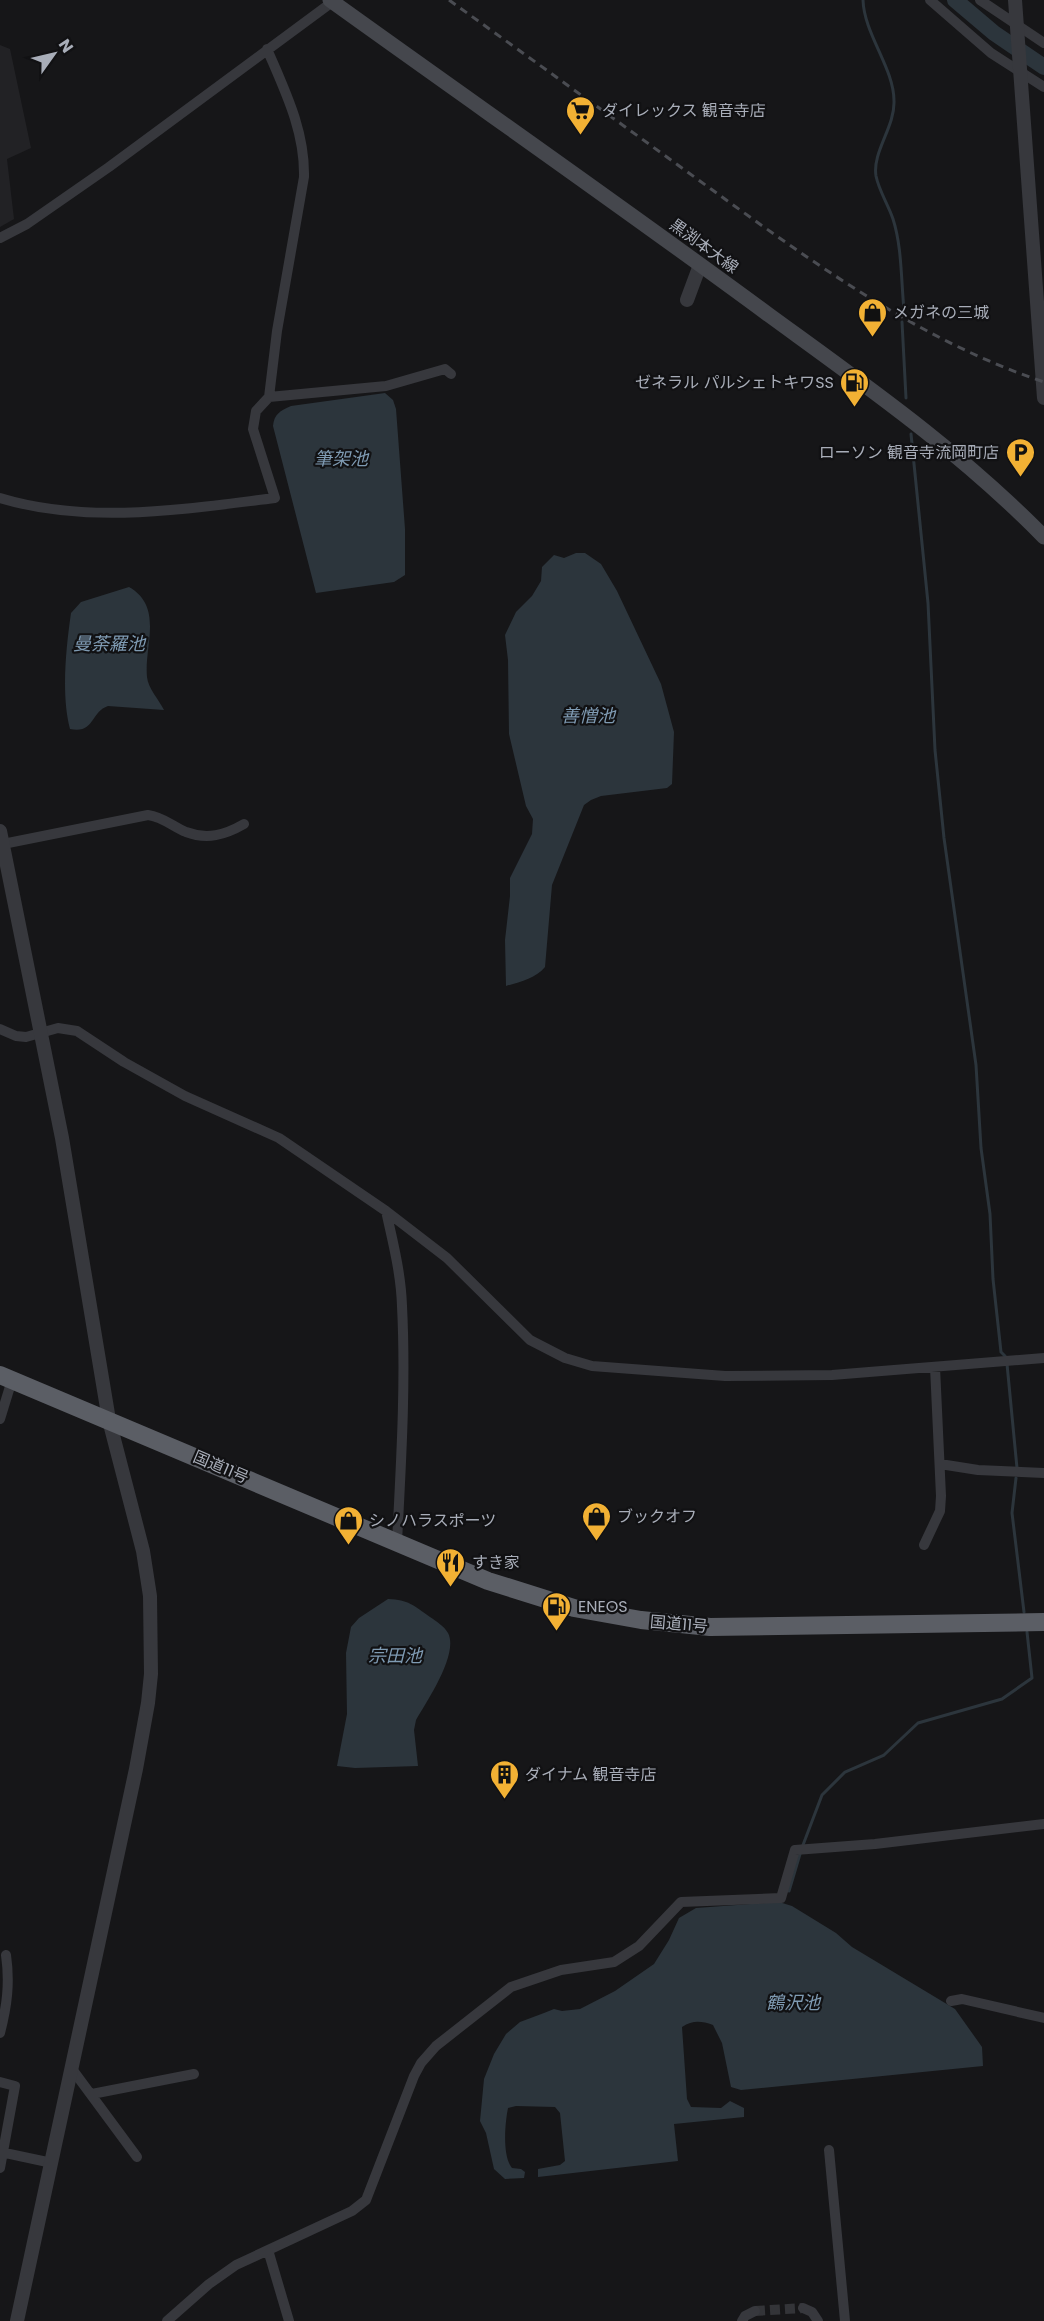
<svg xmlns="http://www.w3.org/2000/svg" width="1044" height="2321" viewBox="0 0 1044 2321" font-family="Poppins,'Noto Sans JP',sans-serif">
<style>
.built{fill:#222225}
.water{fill:#2c353c}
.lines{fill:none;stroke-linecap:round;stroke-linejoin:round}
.stream{stroke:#2c353c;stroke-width:3}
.river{stroke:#2c353c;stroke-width:16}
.minor-tunnel{stroke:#333438;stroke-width:10;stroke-dasharray:10 5;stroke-linecap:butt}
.minor{stroke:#37383d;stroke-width:10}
.tertiary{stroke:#37383d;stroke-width:14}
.secondary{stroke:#45474d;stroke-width:15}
.trunk{stroke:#5b5e65;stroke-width:18}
.rail{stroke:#4a4c52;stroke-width:3;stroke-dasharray:8 6;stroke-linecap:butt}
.labels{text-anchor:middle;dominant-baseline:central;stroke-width:4.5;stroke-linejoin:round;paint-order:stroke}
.poi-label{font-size:16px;fill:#a8adb8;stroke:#111113;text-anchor:start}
.street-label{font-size:16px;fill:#a8adb8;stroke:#111113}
.water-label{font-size:18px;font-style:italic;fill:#7f9bb3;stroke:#111113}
</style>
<rect width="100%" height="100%" fill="#161618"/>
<path class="built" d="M0,45l10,4 21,99 -24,11 7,60 -14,8z"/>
<path class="water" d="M385,393l8,7 3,9 9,120v46l-11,7 -78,11 -43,-167c1,-12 7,-15 18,-20z
M576,553h9l16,11 16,27 44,93 13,48 -2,52 -5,4 -66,8 -10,4 -7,5 -32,80 -7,82c-9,11 -25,15 -39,19l-1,-46 5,-44v-18l22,-44 1,-15 -7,-13 -17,-72 -1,-74 -3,-25 11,-23 16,-16 9,-15 1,-14 12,-12 10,3z
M129,587c35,20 15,59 18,90 1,11 12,23 17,33l-56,-4c-18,6 -13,28 -38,23 -9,-34 -4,-81 1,-116l10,-11z
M388,1599c21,1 25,6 42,18 6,4 14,9 18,16 11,21 -21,68 -32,87l-2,10 4,36 -63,2 -18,-2 10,-52 -1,-61 5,-26 8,-9z
M779,1902l13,4 44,27 16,14 103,62 27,38 1,19 -242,24 -10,-3 -9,-44 -9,-18c-12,-4 -20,-5 -31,2l5,72 4,8 30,1 9,-7 14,7v9l-70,7 4,37 -140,16v-8l22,-4 5,-4 -5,-48 -5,-6 -39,-1 -8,2c-3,15 -6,48 4,60l9,1 4,3 -1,6 -19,1 -11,-10 -8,-36 -6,-12 4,-42 10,-25 12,-20 14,-12 24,-9 10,-4 8,2 18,-2 35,-18 39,-27 15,-24 10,-22 17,-10z"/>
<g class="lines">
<path class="stream" d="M863,0c1,34 31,68 31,101 1,26 -22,51 -18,75 3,15 12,28 17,43 9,28 8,61 11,91
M902,322l4,76
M911,434l17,169 7,147 9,88 32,227 5,83 9,66 3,65 8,73 4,4
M1007,1364l10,104
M1016,1478l-4,35 12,99
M803,1845l19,-50 23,-23 39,-17 34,-32 84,-24 30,-21 -5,-46
M789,1891l11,-37"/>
<path class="river" d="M955,0l39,33 50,34"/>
<path class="minor-tunnel" d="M755,2311l48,-3"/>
<path class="minor" d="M930,0l61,53 53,34
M980,0l64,43
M0,238l27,-14 82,-57 226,-167
M269,397l117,-11 59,-17 6,5
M0,498c89,27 185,11 275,0l-22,-69 3,-18 13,-14 8,-66 27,-154c1,-46 -19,-86 -37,-128
M3,844l145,-29c15,2 24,11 38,17 21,8 39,3 58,-8
M0,1029l16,7 10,1 32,-9 19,3 47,31 61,34 94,42 107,73 61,47 83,82 35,18 27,8 133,10 107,-1 212,-17
M386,1211c7,31 15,63 16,95 4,78 -1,158 -5,236
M0,1419l12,-39
M940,1464l38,6 66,3
M924,1545l16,-34 1,-15 -6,-129
M951,2001l11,-2 82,19
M0,2033c7,-27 10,-50 6,-78
M72,2069l65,88
M0,2082l15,4 -15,82
M92,2094l102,-20
M829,2150l16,171
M0,2152l52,11
M268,2250l21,71
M803,2308l9,4 6,9
M167,2321l42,-37 27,-19 116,-54 14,-11 48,-124 7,-13 15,-17 75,-59 50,-17 53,-8 25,-16 42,-44 100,-4 14,-48 80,-6 169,-20
M742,2321l3,-5 10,-5"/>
<path class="tertiary" d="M1015,0l29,398
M687,300l13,-35
M0,831l62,307 47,282 34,131 7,45 1,78 -3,29 -12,66 -119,552"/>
<path class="secondary" d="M330,0c146,105 294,208 439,315 96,70 192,137 275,222"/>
<path class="trunk" d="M0,1375l488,206 86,27 67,12 69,7 334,-5"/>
<path class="rail" d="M449,0c88,63 175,126 262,189 104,75 210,152 333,193"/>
</g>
<defs>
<symbol id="supermarket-pin" viewBox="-11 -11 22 30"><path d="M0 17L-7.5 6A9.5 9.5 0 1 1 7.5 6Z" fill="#f2b134" stroke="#111113"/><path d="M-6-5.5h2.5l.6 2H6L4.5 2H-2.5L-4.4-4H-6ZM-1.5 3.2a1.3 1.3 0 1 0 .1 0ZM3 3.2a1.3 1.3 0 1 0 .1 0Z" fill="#111"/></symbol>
<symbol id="shop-pin" viewBox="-11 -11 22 30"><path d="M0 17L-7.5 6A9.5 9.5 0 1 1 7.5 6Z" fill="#f2b134" stroke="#111113"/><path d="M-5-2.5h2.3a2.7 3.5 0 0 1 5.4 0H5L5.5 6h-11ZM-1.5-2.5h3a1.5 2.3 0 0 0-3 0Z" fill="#111"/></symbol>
<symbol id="fuel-pin" viewBox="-11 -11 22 30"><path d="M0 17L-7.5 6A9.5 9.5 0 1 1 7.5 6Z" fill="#f2b134" stroke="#111113"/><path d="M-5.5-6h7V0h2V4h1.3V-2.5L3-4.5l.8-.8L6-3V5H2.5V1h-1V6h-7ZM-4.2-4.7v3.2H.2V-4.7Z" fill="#111"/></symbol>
<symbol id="parking-pin" viewBox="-11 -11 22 30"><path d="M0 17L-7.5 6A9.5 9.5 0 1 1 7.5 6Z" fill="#f2b134" stroke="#111113"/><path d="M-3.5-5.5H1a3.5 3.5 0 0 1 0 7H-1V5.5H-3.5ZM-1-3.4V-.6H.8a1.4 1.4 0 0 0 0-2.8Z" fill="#111"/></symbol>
<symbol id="restaurant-pin" viewBox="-11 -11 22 30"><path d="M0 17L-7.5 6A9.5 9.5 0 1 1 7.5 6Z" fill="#f2b134" stroke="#111113"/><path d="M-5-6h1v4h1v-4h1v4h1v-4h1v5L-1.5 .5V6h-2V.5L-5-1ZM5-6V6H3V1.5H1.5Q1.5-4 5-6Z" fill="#111"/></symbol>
<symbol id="building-pin" viewBox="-11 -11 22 30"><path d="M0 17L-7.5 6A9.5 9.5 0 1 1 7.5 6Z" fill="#f2b134" stroke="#111113"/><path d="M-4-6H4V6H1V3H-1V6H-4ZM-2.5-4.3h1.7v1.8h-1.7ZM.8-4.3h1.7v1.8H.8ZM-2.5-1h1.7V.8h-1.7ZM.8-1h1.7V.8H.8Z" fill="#111"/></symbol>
</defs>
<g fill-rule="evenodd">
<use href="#supermarket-pin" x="564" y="94" width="33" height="45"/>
<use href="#shop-pin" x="856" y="296" width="33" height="45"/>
<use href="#fuel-pin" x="838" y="366" width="33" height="45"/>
<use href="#parking-pin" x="1004" y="436" width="33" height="45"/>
<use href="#shop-pin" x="580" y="1500" width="33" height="45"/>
<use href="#shop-pin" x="332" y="1504" width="33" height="45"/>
<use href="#restaurant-pin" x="434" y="1546" width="33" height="45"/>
<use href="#fuel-pin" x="540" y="1590" width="33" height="45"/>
<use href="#building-pin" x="488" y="1758" width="33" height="45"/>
</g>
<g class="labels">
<g class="poi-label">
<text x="602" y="110">ダイレックス 観音寺店</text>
<text x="893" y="312">メガネの三城</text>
<text x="834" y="382" text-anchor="end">ゼネラル パルシェトキワSS</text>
<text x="999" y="452" text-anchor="end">ローソン 観音寺流岡町店</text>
<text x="617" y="1516">ブックオフ</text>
<text x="369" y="1520">シノハラスポーツ</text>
<text x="472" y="1562">すき家</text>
<text x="578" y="1606">ENEOS</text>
<text x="525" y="1774">ダイナム 観音寺店</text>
</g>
<g class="street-label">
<text transform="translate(704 246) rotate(36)">黒渕本大線</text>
<text transform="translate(221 1467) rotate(23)">国道11号</text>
<text transform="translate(679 1624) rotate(5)">国道11号</text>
</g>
<g class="water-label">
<text x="341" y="458">筆架池</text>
<text x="109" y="643">曼荼羅池</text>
<text x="588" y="715">善憎池</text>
<text x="395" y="1655">宗田池</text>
<text x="793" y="2002">鶴沢池</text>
</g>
</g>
<g transform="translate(54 54) rotate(56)" stroke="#111113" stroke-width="4.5" paint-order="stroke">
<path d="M0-4.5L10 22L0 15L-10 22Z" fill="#a8adb8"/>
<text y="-9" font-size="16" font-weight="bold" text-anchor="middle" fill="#a8adb8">N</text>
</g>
</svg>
